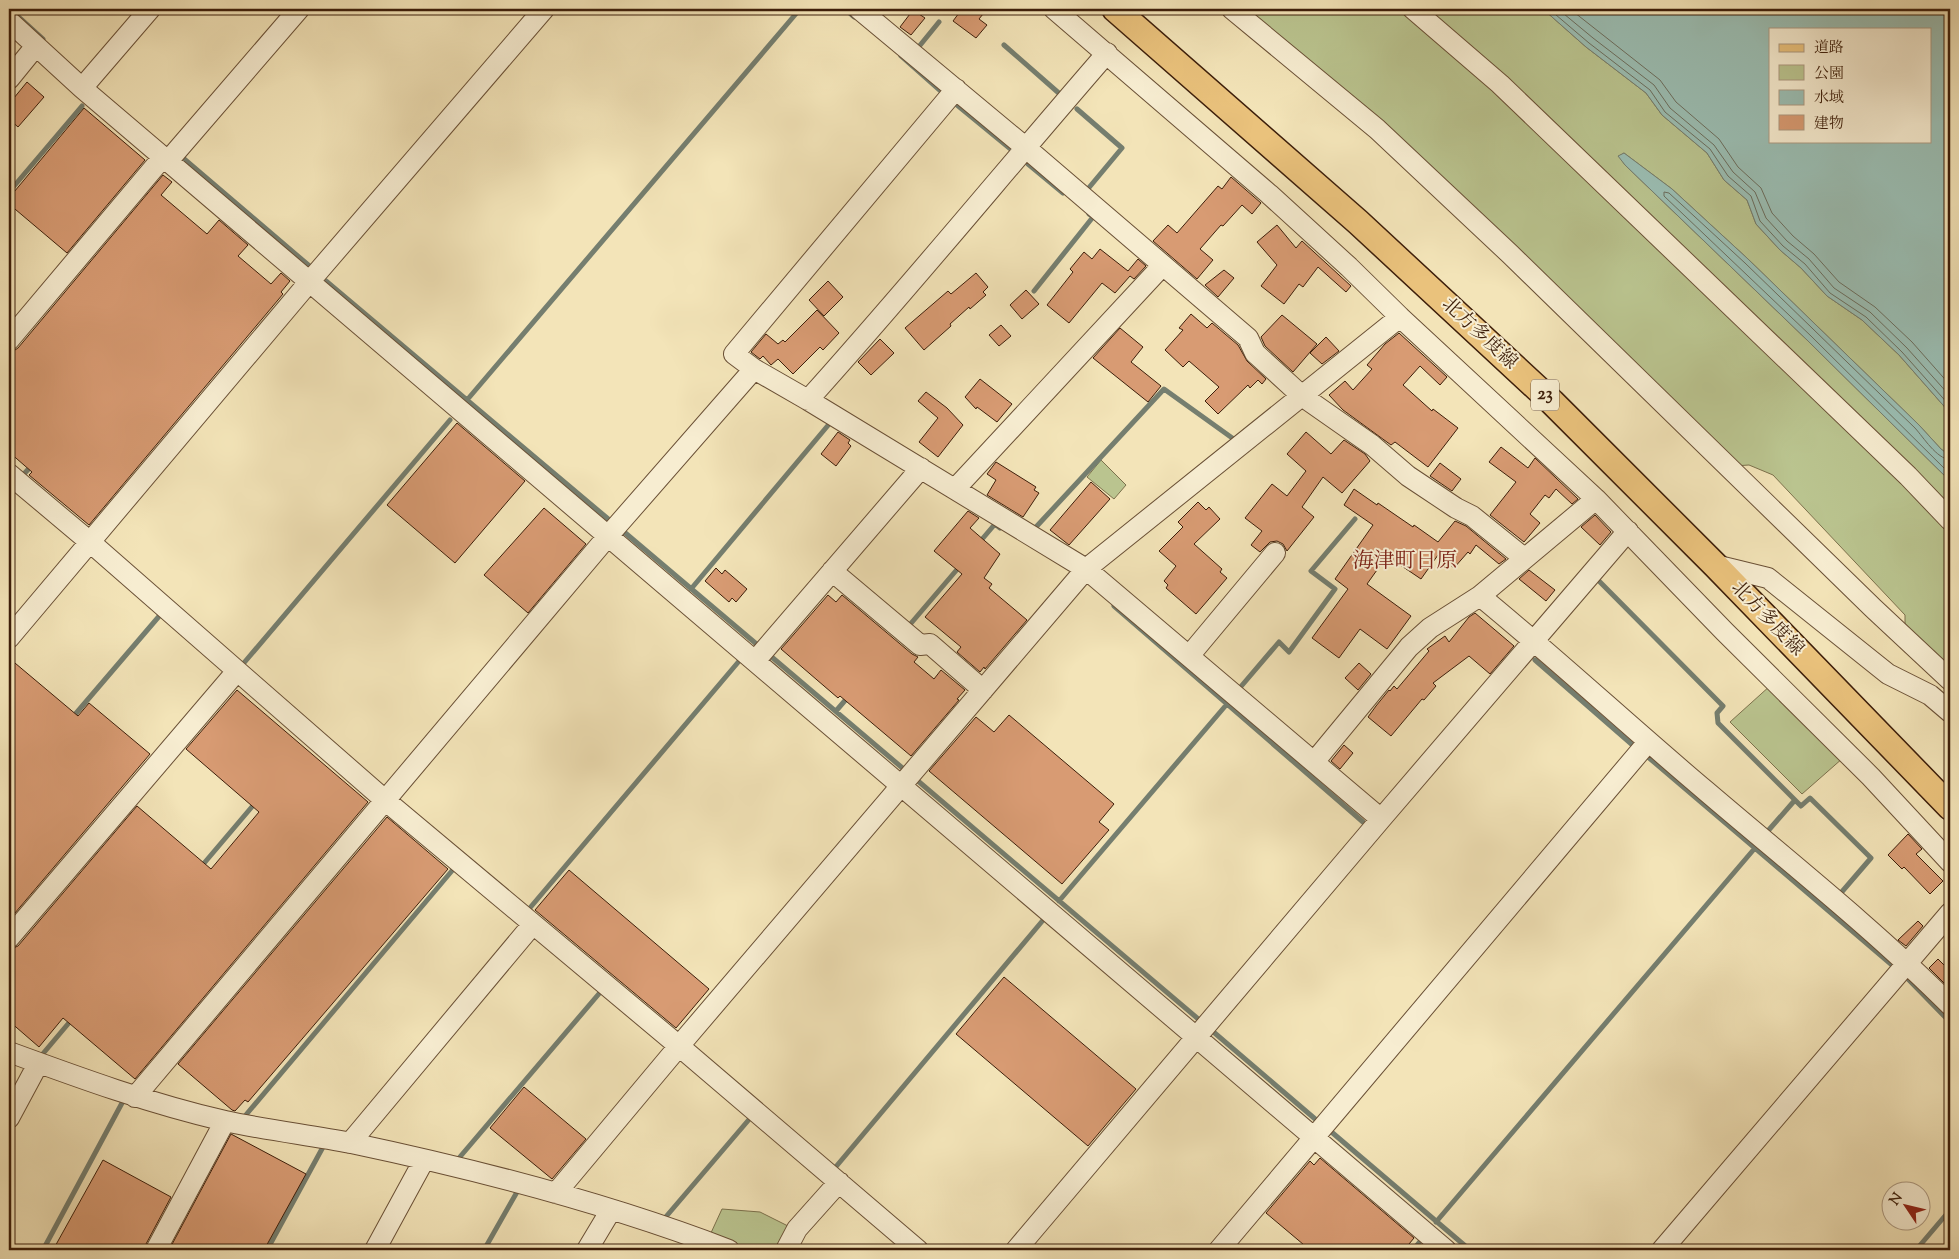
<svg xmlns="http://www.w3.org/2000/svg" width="1959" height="1259" viewBox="0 0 1959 1259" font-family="'Sorts Mill Goudy','Noto Serif JP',serif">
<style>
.green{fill:#bac48f;stroke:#7c714c}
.water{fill:#9bbeb3;stroke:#757e6f;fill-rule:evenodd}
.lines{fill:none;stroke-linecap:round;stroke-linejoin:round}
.shore{stroke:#6c6e5e;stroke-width:1}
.stream{stroke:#757e6f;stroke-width:5}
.building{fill:#d89b73;stroke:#3d1e0a}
.minor-casing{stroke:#6a5036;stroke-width:22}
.major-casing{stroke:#3d1e0a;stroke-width:28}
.minor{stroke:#f7edd1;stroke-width:20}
.major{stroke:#eac27c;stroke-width:25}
.labels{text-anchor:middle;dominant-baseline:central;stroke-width:4;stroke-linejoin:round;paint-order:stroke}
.shield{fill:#f7edd1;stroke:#755c46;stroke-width:1}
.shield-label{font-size:18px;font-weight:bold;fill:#3d1e0a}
.street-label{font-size:19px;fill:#3d1e0a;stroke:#f7edd1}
.quarter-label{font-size:21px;fill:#7a1f14;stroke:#f7edd1}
</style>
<rect width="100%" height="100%" fill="#f3e4b8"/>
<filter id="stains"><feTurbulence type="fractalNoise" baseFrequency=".004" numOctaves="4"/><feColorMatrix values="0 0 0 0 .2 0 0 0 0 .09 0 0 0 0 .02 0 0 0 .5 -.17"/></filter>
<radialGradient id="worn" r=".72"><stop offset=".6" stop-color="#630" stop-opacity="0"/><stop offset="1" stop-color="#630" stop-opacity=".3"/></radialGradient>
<path class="green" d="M1245,9h159l91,80 455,440v141l-45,-42v-13l-132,-140 -24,-10 -15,1z
M1420,9h123l43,38 60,46 16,22 45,38 17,27 23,20 9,24 24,26 21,18 26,28 35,24 37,35 51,58v43l-9,-7 -22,-24 -171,-166 -76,-70 -48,-36 -5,3 6,9 182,175 143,141v30z
M1101,460l25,25 -12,14 -27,-22z
M1771,685l72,73 -41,36 -72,-72z
M722,1209l38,3 30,15 -10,23h-33l-37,-15z"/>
<path class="water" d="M1543,9h407v404l-51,-58 -37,-35 -35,-24 -26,-28 -21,-18 -24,-26 -9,-24 -23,-20 -17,-27 -45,-38 -16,-22 -60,-46zM1770,29h160v112h-160z
M1624,153l48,36 76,70 171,166 22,24 9,7v25l-143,-141 -182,-175 -7,-9z"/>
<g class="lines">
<path class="shore" d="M1549,9l40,34 61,47 15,22 45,37 18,27 23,20 9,25 23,25 22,18 25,29 36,24 36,35 48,54
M1558,9l35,29 61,47 16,23 44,37 19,27 22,20 11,26 21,23 22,18 25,29 36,24 37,36 43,48
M1570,9l90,71 16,22 43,37 19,28 23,21 11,25 21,23 21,18 25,28 36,25 37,35 38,43
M1950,460c-14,-2 -26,-22 -35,-32l-170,-165 -76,-70 -5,-1v4l147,140 139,138"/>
<path class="stream" d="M10,9l33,30
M845,9l9,8
M1004,45l57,50
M917,49l22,-27
M901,56l44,39
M957,105l56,46 -3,4
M1077,109l45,39 -35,42
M183,158l130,111
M1028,164l35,29
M9,192l73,-86
M326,281l287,242
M1034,291l59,-74 -4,-3
M467,400l333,-391
M23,475l10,-11
M1036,527l128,-138 71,51 3,-3
M623,531l137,116
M978,544l17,-20 5,4
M1597,579l126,127 -6,7 1,10 77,77 -28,32
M691,589l139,-166
M1114,606l249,216
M907,628l53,-62
M767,653l139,118
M1535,660l101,88
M243,664l207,-244
M1238,690l41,-48 10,10 46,-63 -24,-18 44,-52
M836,711l12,-14
M72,718l89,-104
M1648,757l244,208
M918,781l285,242
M1795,800l6,6 9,-8 61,60 -31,36
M200,868l56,-66
M1059,901l168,-197
M529,909l211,-249
M1907,978l43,44
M1210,1029l111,95
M41,1056l32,-38
M245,1116l211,-250
M1328,1129l142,121
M459,1158l144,-169
M834,1169l210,-250
M664,1219l88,-103 1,1
M1436,1222l319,-374
M43,1250l79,-147
M267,1250l56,-103
M484,1250l33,-58
M1413,1250l9,-11
M1916,1250l34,-40"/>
</g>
<path class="building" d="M962,9h25l-8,10 8,6 -11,13 -23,-17z
M913,10l12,8 -14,17 -11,-8z
M27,82l17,15 -26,30 -9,-8v-15z
M84,108l61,52 -78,93 -58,-49v-6z
M163,175l9,7 -11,13 46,39 12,-14 29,25 -10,11 33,28 10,-11 9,8 -9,11 2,2 -194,231 -60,-50 3,-3 -23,-20v-98l9,-6z
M1231,177l30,26 -9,11 -10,-9 -19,21 -2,-1 -21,24 13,11 -16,19 -44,-38 15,-16 9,8 41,-47 4,3z
M1277,225l19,23 6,-7 49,45 -5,6 -28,-25 -15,20 -4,-3 -15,20 -23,-18 16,-21 -20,-23z
M1100,249l28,22 10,-12 8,7 -12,13 -4,-3 -15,17 -13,-10 -33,40 -22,-18 26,-33 -3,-3 14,-17 8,7z
M1224,270l10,8 -16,19 -13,-12z
M976,273l12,14 -5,5 3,3 -16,14 -1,-2 -19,17 1,2 -27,24 -19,-22 43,-37 3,3z
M828,281l15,16 -19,19 -15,-16z
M1026,290l13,14 -17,15 -12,-14z
M817,310l22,23 -16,17 -3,-3 -27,27 -15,-15 -7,6 -8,-9 -3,3 -9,-7 15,-18 12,10 5,-4 2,2z
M1191,314l16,14 5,-5 26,22 9,16 19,18 -4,5 -4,-4 -8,8 -2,-3 -30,29 -13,-13 14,-14 -30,-26 -6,6 -18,-17 18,-20 -4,-2z
M1282,315l35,29 -24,28 -28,-26 -4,-9z
M1001,325l10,11 -12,10 -10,-11z
M1120,328l23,19 -12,15 30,24 -13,16 -55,-44z
M1399,333l48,44 -7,8 -20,-19 -17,19 29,26 1,-2 25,19 -30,39 -33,-25 -4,3 -48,-35 -14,-15 16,-14 8,9 19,-21 -5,-4 18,-21z
M1326,337l13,14 -17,13 -12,-11z
M880,339l14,14 -23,22 -13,-13z
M980,379l32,25 -15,18 -20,-15 -1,2 -11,-12z
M926,392l21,16 16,17 -25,32 -19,-15 19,-24 -20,-17z
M457,423l68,58 -70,82 -68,-58z
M838,432l12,8 -2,3 3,3 -15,20 -15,-12z
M1306,432l25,22 13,-14 21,14 5,7 -28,32 -19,-16 -21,30 12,10 -27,34 -4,-7 -6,-3 -7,1 -10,10 -9,-7 11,-14 -17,-13 27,-34 15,12 19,-25 -19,-17z
M1501,447l27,21 7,-10 43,41 -6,5 -16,-15 -7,9 -4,-3 -15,19 10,9 -16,19 -34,-27 26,-33 -27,-20z
M996,462l40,25 -2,3 5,3 -16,24 -36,-22 9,-15 -9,-6z
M1440,463l21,16 -9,12 -22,-15z
M1091,482l19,17 -41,46 -19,-15z
M1354,489l23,16 1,-2 35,24 1,-2 24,17 17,-21 11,5 40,33 -7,5 -23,-19 -6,9 -2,-2 -14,16 -16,-13 -17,24 -34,-23 -20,28 44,32 -24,33 -27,-20 -21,29 -27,-20 36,-49 -13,-10 38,-54 -29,-20z
M1198,502l8,8 3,-3 11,12 -26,25 28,25 -2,3 7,6 -31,36 -30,-26 2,-3 -4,-4 12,-15 -17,-15 24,-24 -5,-5z
M544,508l42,36 -58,69 -44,-38z
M968,511l11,7 -9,10 30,26 -16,24 8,6 -3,4 38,32 -42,49 -1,-2 -4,5 -23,-20 4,-5 -36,-30 37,-43 -28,-23z
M1595,515l16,17 -11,13 -19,-18z
M716,568l6,6 3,-4 22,19 -11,13 -4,-4 -3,4 -24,-21z
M1529,570l26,20 -9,11 -27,-22z
M828,595l8,7 6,-7 70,59 6,3 -4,5 20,17 7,-9 24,20 -8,9 2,1 -48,56 -71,-60 -2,2 -57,-49z
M1475,613l39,33 -24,28 -21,-18 -36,27 3,3 -12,14 -2,-1 -31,37 -23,-19 8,-11 13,-16 1,1 4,-5 3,3 32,-38 -2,-2 18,-13 4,6 20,-25z
M9,658l69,58 11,-13 61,51 -141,166z
M1359,663l12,11 -13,16 -13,-12z
M237,690l131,112 -233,277 -72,-61 -24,29 -30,-26v-71l9,-4 119,-140 74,63 48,-57 -73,-63z
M1009,715l105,89 -15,18 10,8 -47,54 -133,-113 47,-54 18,15z
M1344,745l9,8 -13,16 -9,-8z
M387,817l61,52 -200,233 -3,-2 -10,11 -3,-1 -54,-46z
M1908,834l14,15 -6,5 27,27 -13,13 -26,-27 -2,2 -14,-14z
M569,870l140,119 -33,39 -141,-118z
M1918,921l5,5 -17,20 -8,-6z
M1938,959l12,12v18l-21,-21z
M1004,977l132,112 -48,57 -132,-112z
M524,1087l62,52 -34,40 -62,-51z
M231,1134l75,40 -42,76h-95z
M1320,1158l94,80 -10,12h-94l-44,-37 44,-52 4,4z
M103,1160l68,37 -25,47 -2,6h-91z"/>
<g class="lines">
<defs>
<path id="minor" d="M859,9l166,138 223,191 7,15 47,43 70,49 36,31 48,32 16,8 52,42
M1054,9l215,185 80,73 51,50 196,182 129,133 146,145 79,85
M1232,9l145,120 133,125 363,354 77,72
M1413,9l87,75 408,392 42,44
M9,21l73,67 1364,1162
M9,79l26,-32
M82,88l68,-79
M168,161l131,-152
M9,340l154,-183
M754,369l-20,-15 222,-265
M808,400c102,-113 199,-232 299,-347
M9,474l81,68 296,259 293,245 239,204
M955,489l208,-224
M1715,565l53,13 120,96 42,21 20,17
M832,571l88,74 10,-1 53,46
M1480,596c77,63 150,131 226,195 82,70 168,138 244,214
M9,638l301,-357 234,-272
M1189,656l86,-103
M755,661l166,-193
M1314,762l95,-115 21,-19 50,-32 116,-97
M9,938l228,-267
M9,1052c71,26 142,52 216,69 41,9 84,14 126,22 128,27 256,60 378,107
M135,1097l473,-561 146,-167 54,31 278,169 295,250
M9,1118l29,-54
M350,1143l183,-219
M556,1193l123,-147 407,-477 314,-252
M156,1250l69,-129
M375,1250l49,-90
M587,1250l24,-40
M786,1250l11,-21 42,-47
M1016,1250l365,-431 247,-288
M1219,1250l429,-508
M1662,1250l288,-337"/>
<path id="major" d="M1115,9l243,213 194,180 163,163 235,242"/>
</defs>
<use href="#minor" class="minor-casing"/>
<use href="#major" class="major-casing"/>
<use href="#minor" class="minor"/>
<use href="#major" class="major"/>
</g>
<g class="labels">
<rect class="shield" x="1531" y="379.5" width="28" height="31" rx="4"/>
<g class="shield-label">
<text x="1545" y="395">23</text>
</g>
<g class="street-label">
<text transform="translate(1479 334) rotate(43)">北方多度線</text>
<text transform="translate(1767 619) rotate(46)">北方多度線</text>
</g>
<g class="quarter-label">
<text x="1405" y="562">海津町日原</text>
</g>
</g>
<rect width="1959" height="1259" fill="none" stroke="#f3e4b8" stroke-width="30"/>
<rect x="10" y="10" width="1939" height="1239" fill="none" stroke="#3d1e0a" stroke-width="2.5"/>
<rect x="15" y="15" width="1929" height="1229" fill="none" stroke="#3d1e0a"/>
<rect x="1769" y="28" width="162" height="115" fill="#f7edd1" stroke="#ad9a81"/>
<rect x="1779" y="44" width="25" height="8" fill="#eac27c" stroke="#ad9a81"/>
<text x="1814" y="52" font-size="15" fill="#3d1e0a">道路</text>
<rect x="1779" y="65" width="25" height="15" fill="#bac48f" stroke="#ad9a81"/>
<text x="1814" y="78" font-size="15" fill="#3d1e0a">公園</text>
<rect x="1779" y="90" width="25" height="15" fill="#9bbeb3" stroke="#ad9a81"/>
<text x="1814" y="102" font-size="15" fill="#3d1e0a">水域</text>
<rect x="1779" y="115" width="25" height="15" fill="#d89b73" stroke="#ad9a81"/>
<text x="1814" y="128" font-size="15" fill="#3d1e0a">建物</text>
<g transform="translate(1906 1206) rotate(305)"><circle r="24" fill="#f7edd1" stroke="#ad9a81"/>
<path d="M0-4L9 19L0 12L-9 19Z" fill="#8f2418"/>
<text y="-8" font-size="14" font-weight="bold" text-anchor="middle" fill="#3d1e0a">N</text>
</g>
<rect width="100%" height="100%" filter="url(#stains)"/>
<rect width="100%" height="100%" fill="url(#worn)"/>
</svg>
